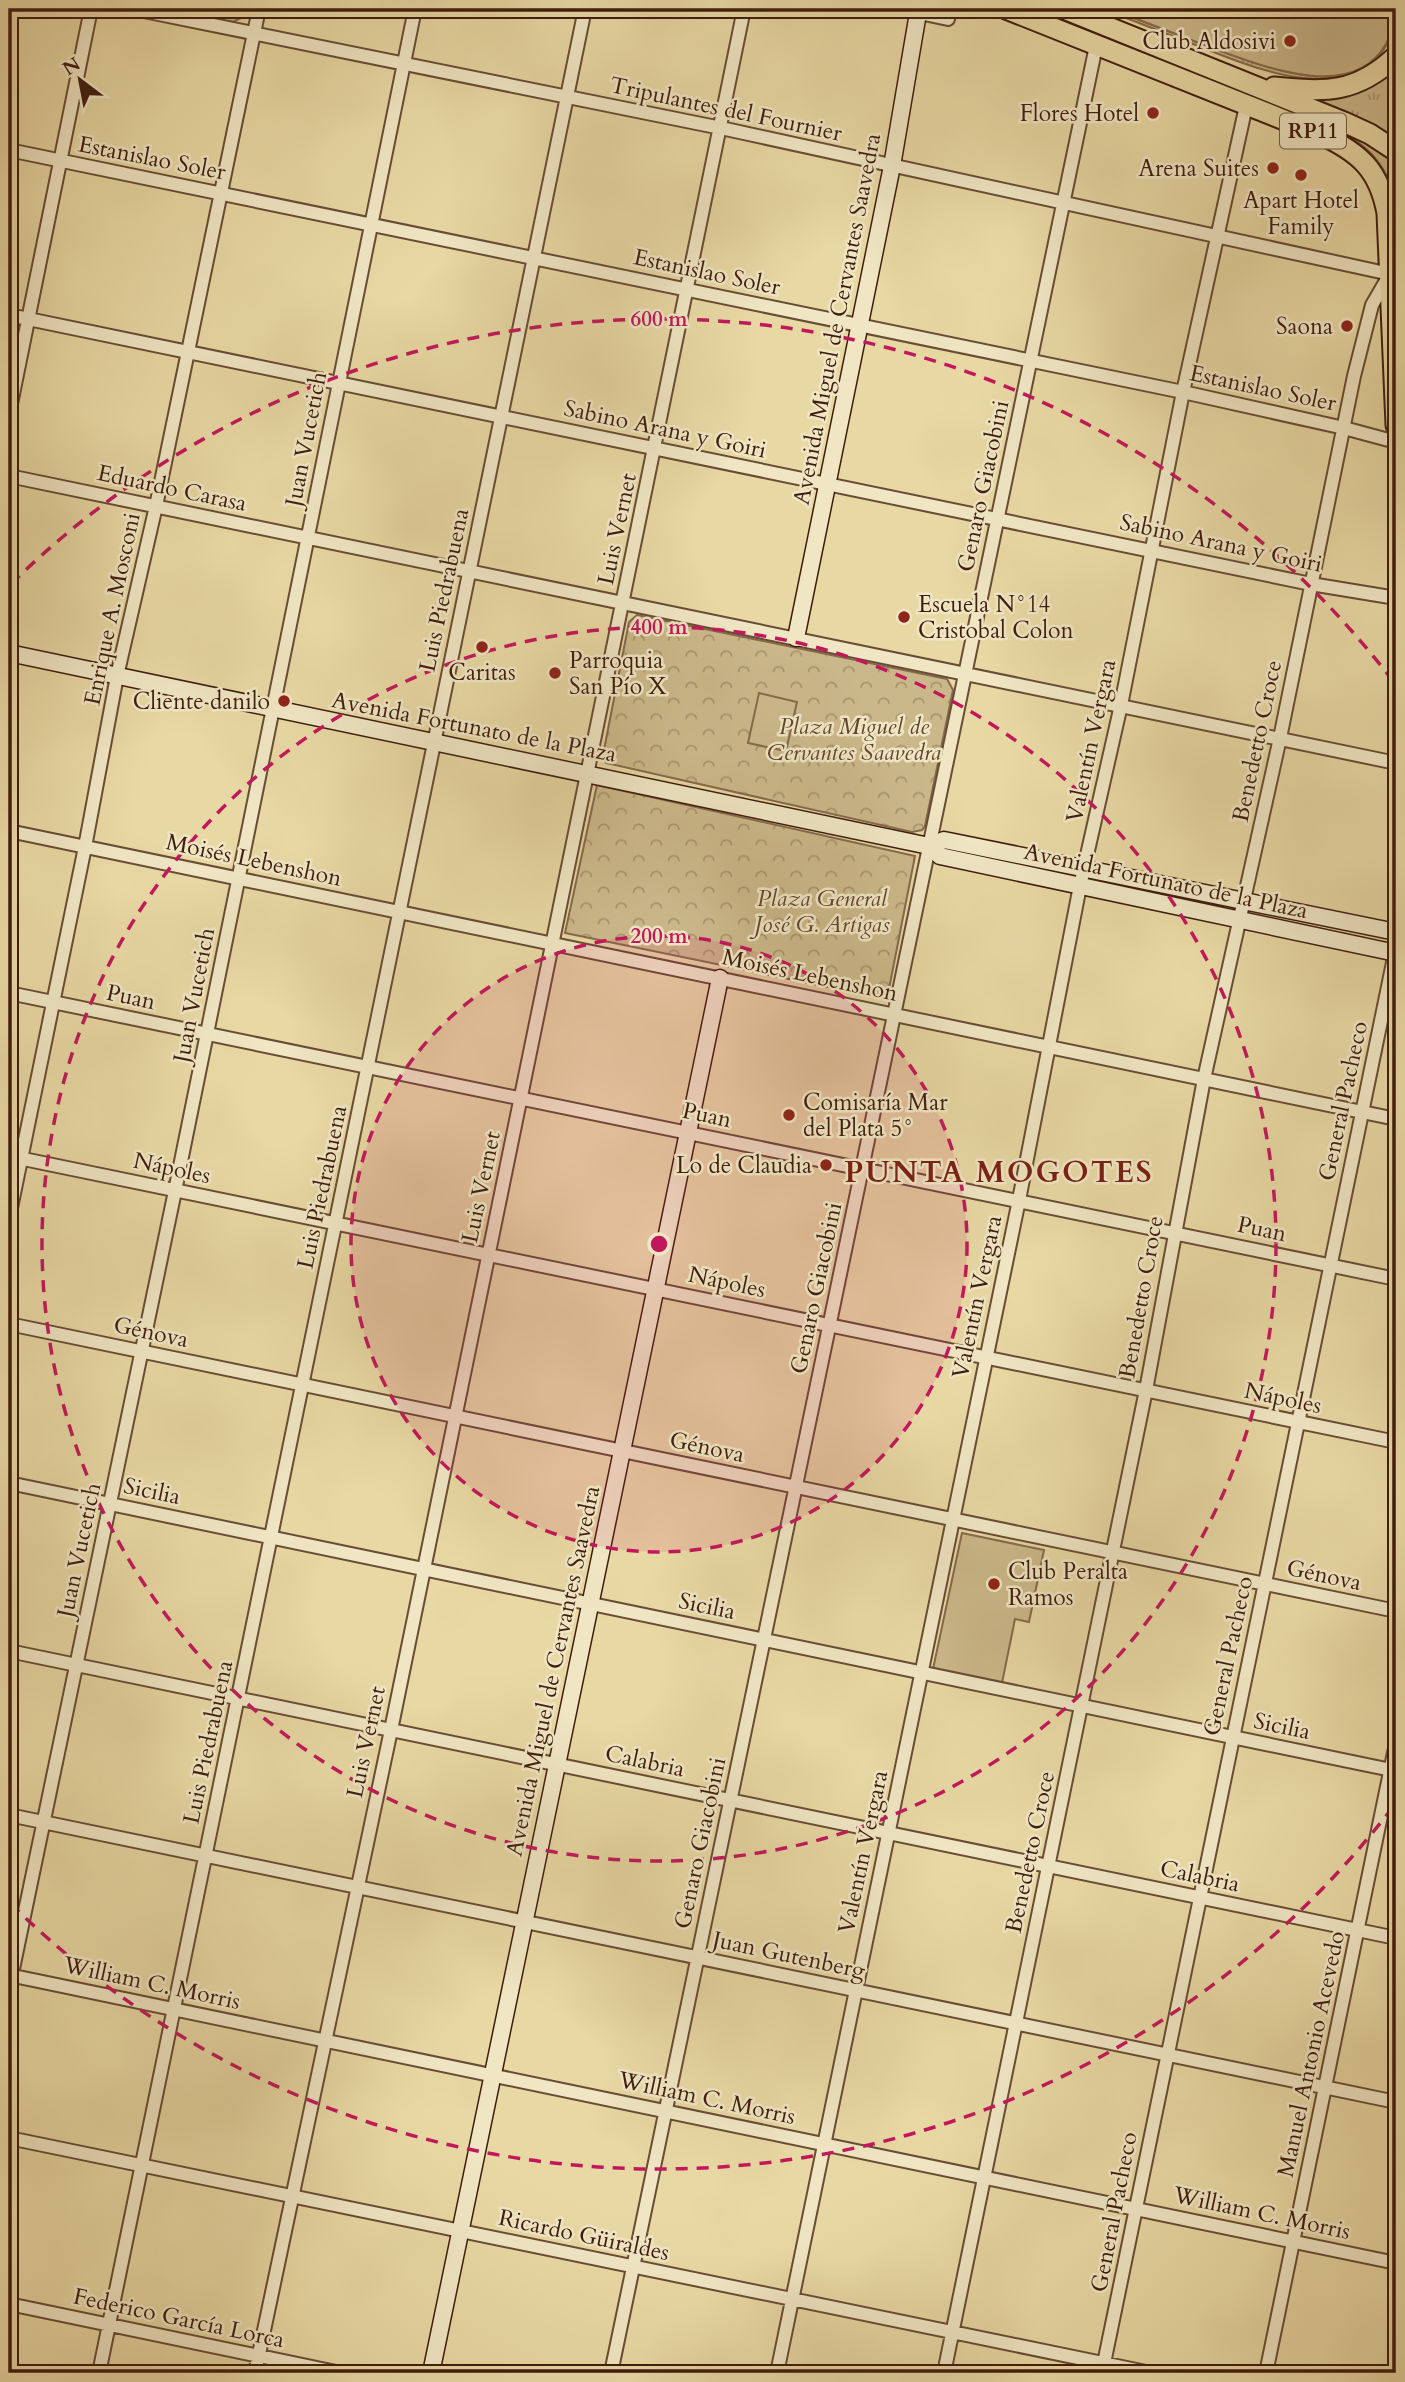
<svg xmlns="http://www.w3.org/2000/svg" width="1405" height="2382" viewBox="0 0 1405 2382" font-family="Cardo,serif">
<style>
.grass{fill:url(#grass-tufts);stroke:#856a4c;stroke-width:2}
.park{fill:url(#park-crowns);stroke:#856a4c;stroke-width:2}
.pitch{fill:#cbb88a;stroke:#856a4c;stroke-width:2}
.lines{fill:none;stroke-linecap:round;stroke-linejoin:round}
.street-casing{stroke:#694c34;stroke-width:16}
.secondary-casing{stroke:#3f1d0e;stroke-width:19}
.primary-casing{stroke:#3f1d0e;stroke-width:23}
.street{stroke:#f0e6c4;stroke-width:12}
.secondary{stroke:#f0e6c4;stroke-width:16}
.primary{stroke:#e8d8a4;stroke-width:19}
.ring{fill:none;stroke:#c2185b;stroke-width:3.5;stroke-dasharray:12 9}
.poi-dot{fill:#8f2418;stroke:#f0e6c4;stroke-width:2.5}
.labels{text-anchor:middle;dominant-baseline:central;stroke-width:5;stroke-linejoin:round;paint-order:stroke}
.shield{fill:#f0e6c4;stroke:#745945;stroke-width:2}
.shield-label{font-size:21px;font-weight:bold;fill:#3f1d0e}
.poi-label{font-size:23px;fill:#3f1d0e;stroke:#f0e6c4;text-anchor:end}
.street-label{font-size:23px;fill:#3f1d0e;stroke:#f0e6c4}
.park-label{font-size:23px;font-style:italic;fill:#62442d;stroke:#f0e6c4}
.district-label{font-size:30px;font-weight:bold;letter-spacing:2px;fill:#7a1f14;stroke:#f0e6c4}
.centre{fill:#c2185b;stroke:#f0e6c4;stroke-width:3.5}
.ring-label{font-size:21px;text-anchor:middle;font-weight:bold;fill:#c2185b;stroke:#f0e6c4;stroke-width:5;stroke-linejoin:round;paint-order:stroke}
</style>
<defs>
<pattern id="grass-tufts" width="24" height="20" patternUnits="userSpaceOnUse" patternTransform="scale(1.75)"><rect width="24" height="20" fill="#cbb88a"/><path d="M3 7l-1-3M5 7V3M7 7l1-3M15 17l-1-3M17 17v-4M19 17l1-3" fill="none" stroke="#a6956f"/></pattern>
<pattern id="park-crowns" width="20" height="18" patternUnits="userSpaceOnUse" patternTransform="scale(1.75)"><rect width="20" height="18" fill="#cbb88a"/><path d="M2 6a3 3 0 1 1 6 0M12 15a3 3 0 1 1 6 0" fill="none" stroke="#a6956f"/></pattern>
</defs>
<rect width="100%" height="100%" fill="#e8d8a4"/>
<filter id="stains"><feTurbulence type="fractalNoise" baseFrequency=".00286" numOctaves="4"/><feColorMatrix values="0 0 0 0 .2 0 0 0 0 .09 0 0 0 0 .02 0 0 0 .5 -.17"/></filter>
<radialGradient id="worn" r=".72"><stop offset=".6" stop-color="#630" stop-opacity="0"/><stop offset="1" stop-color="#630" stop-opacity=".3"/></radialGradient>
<path class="grass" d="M1103,9h8c33,13 67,26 100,38 43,15 124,51 163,12 10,-10 16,-24 22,-37v3c-7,17 -15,34 -32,43 -51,29 -126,-7 -176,-26 -28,-11 -57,-22 -85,-33z
M1396,66v72l-42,-22 -41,-17z
M1300,114c34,12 68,25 96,47v47c-5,-40 -29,-66 -66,-81 -10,-4 -21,-7 -30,-13z"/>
<path class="park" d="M165,9h78l-2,9 -8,4z
M637,615l310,64 6,11 -28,136 -3,4 -10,2 -306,-69 -3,-8 26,-133z
M597,785l318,71 -28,143 -322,-66z"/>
<path class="pitch" d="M1111,9h285c0,14 -4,23 -10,35 -34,60 -126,21 -174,4 -34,-13 -67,-26 -101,-39z
M759,693l38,9 -11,49 -38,-8z
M962,1533l82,17 -15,72 -14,-3 -13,64 -69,-14z"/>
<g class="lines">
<defs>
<path id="street" d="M134,9l587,119 669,146 -18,31 -18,71 -74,362 -76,341 -58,311 -202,983
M900,9l48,10
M9,150l1174,242 161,36 52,14
M9,315l1302,269 85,14
M9,414l82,-405
M9,476l1387,287
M9,831l1387,288
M9,993l1387,286
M9,1156l1387,286
M9,1218l76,-371 32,-171 39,-170 103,-497
M9,1324l1387,287
M9,1483l1387,288
M9,1651l1387,287
M9,1815l1387,287
M9,1975l1387,288
M9,1988l166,-797 240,-1182
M9,2138l1142,235
M9,2304l332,69
M99,2373l486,-2364
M255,2373l136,-643 353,-1721
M611,2373l485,-2327
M777,2373l242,-1173 61,-314 41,-181 62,-313 63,-286
M1102,2373l294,-1425
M1266,2373l130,-630"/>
<path id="secondary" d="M796,638l96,-472 26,-153
M9,653c306,66 614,127 920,193l11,10 456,97
M929,846l15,-6 452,92
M431,2373l289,-1395"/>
<path id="primary" d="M1006,9l316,126c38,18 57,35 65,78l9,212
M1064,9l280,113 26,12 26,17
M1274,87c52,5 82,7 122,-31"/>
</defs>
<use href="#street" class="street-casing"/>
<use href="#secondary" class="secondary-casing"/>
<use href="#primary" class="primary-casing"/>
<use href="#street" class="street"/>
<use href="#secondary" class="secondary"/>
<use href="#primary" class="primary"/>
</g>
<circle cx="659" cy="1244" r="308" fill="#c2185b" fill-opacity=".12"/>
<g class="ring">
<circle cx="659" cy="1244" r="308"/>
<circle cx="659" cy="1244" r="617"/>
<path d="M1393 1807A925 925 0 0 1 11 1904M11 584A925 925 0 0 1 1393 681"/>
</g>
<g class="poi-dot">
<circle cx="1290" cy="41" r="7"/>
<circle cx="1153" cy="113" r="7"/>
<circle cx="1273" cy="168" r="7"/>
<circle cx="1301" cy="175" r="7"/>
<circle cx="1347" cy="326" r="7"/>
<circle cx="904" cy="617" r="7"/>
<circle cx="482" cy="647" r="7"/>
<circle cx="555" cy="673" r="7"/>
<circle cx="284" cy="701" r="7"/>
<circle cx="789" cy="1115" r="7"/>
<circle cx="826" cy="1165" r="7"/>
<circle cx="994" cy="1584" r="7"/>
</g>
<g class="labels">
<rect class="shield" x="1280" y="113.5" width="66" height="35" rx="5"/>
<g class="shield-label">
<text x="1313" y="131">RP11</text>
</g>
<g class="poi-label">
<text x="1276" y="41">Club Aldosivi</text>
<text x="1139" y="113">Flores Hotel</text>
<text x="1259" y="168">Arena Suites</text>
<text x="1301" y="200" text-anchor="middle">Apart Hotel<tspan x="1301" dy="26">Family</tspan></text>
<text x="1333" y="326">Saona</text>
<text x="918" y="604" text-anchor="start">Escuela N°14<tspan x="918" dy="26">Cristobal Colon</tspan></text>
<text x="569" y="660" text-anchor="start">Parroquia<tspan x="569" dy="26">San Pío X</tspan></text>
<text x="482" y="672" text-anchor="middle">Caritas</text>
<text x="270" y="701">Cliente danilo</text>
<text x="803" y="1102" text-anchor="start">Comisaría Mar<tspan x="803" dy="26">del Plata 5°</tspan></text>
<text x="812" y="1165">Lo de Claudia</text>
<text x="1008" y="1571" text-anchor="start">Club Peralta<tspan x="1008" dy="26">Ramos</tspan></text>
</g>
<g class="street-label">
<text transform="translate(726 109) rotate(12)">Tripulantes del Fournier</text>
<text transform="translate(152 158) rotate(11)">Estanislao Soler</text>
<text transform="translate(707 272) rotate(12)">Estanislao Soler</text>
<text transform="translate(837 319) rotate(-79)">Avenida Miguel de Cervantes Saavedra</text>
<text transform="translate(1263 388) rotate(12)">Estanislao Soler</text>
<text transform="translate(665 429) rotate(12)">Sabino Arana y Goiri</text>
<text transform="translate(306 439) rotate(-79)">Juan Vucetich</text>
<text transform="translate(983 486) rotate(-78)">Genaro Giacobini</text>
<text transform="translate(172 488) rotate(12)">Eduardo Carasa</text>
<text transform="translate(617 529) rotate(-78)">Luis Vernet</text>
<text transform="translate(1221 543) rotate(12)">Sabino Arana y Goiri</text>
<text transform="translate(444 590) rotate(-78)">Luis Piedrabuena</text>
<text transform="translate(112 609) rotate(-78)">Enrique A. Mosconi</text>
<text transform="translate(474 727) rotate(11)">Avenida Fortunato de la Plaza</text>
<text transform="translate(1091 741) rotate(-78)">Valentín Vergara</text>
<text transform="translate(1257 741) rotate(-78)">Benedetto Croce</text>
<text transform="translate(254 860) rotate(12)">Moisés Lebenshon</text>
<text transform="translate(1166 881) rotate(12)">Avenida Fortunato de la Plaza</text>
<text transform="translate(810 975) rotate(12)">Moisés Lebenshon</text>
<text transform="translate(194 995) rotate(-79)">Juan Vucetich</text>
<text transform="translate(131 997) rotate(12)">Puan</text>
<text transform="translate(1343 1101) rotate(-78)">General Pacheco</text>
<text transform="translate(707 1115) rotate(12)">Puan</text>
<text transform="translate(172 1168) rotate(12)">Nápoles</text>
<text transform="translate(322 1187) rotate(-78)">Luis Piedrabuena</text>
<text transform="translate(481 1187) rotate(-78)">Luis Vernet</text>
<text transform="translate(1262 1229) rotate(12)">Puan</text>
<text transform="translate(727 1282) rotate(12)">Nápoles</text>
<text transform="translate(816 1288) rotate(-78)">Genaro Giacobini</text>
<text transform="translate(977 1297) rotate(-78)">Valentín Vergara</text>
<text transform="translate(1141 1297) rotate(-80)">Benedetto Croce</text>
<text transform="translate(151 1332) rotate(12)">Génova</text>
<text transform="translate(1283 1398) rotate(12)">Nápoles</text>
<text transform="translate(707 1447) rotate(12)">Génova</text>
<text transform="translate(152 1491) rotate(12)">Sicilia</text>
<text transform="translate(79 1550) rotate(-78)">Juan Vucetich</text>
<text transform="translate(1324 1575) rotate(12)">Génova</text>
<text transform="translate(707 1606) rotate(12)">Sicilia</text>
<text transform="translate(1228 1656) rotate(-78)">General Pacheco</text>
<text transform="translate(553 1671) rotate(-78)">Avenida Miguel de Cervantes Saavedra</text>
<text transform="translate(1282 1726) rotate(12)">Sicilia</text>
<text transform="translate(208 1742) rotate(-78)">Luis Piedrabuena</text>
<text transform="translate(366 1742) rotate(-78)">Luis Vernet</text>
<text transform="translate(645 1761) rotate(12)">Calabria</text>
<text transform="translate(700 1843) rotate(-78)">Genaro Giacobini</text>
<text transform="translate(863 1852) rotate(-78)">Valentín Vergara</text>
<text transform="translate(1030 1852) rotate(-78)">Benedetto Croce</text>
<text transform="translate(1200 1876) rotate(12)">Calabria</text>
<text transform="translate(789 1955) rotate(12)">Juan Gutenberg</text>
<text transform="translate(152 1983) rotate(12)">William C. Morris</text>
<text transform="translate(1311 2054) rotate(-78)">Manuel Antonio Acevedo</text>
<text transform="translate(707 2098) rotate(12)">William C. Morris</text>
<text transform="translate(1114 2212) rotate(-79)">General Pacheco</text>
<text transform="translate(1262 2213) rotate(12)">William C. Morris</text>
<text transform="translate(584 2235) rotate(12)">Ricardo Güiraldes</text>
<text transform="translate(179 2318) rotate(12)">Federico García Lorca</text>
</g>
<g class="park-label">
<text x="854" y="726">Plaza Miguel de<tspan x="854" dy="26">Cervantes Saavedra</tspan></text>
<text x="822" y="898">Plaza General<tspan x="822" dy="26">José G. Artigas</tspan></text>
</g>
<g class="district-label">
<text x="999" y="1172">PUNTA MOGOTES</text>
</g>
</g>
<circle cx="659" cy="1244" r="10" class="centre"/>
<g class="ring-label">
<text x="659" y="326">600 m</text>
<text x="659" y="634">400 m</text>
<text x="659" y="943">200 m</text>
</g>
<rect width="1405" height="2382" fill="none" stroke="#e8d8a4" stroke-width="35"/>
<rect x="10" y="10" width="1384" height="2361" fill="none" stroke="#3f1d0e" stroke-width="3.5"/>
<rect x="18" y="18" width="1370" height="2347" fill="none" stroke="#3f1d0e" stroke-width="2"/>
<g transform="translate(80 80) rotate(328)" stroke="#f0e6c4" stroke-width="5" paint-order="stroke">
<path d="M0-5L12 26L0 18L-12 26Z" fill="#3f1d0e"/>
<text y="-10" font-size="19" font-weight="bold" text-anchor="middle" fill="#3f1d0e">N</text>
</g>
<rect width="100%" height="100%" filter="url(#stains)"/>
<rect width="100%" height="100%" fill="url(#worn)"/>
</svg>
